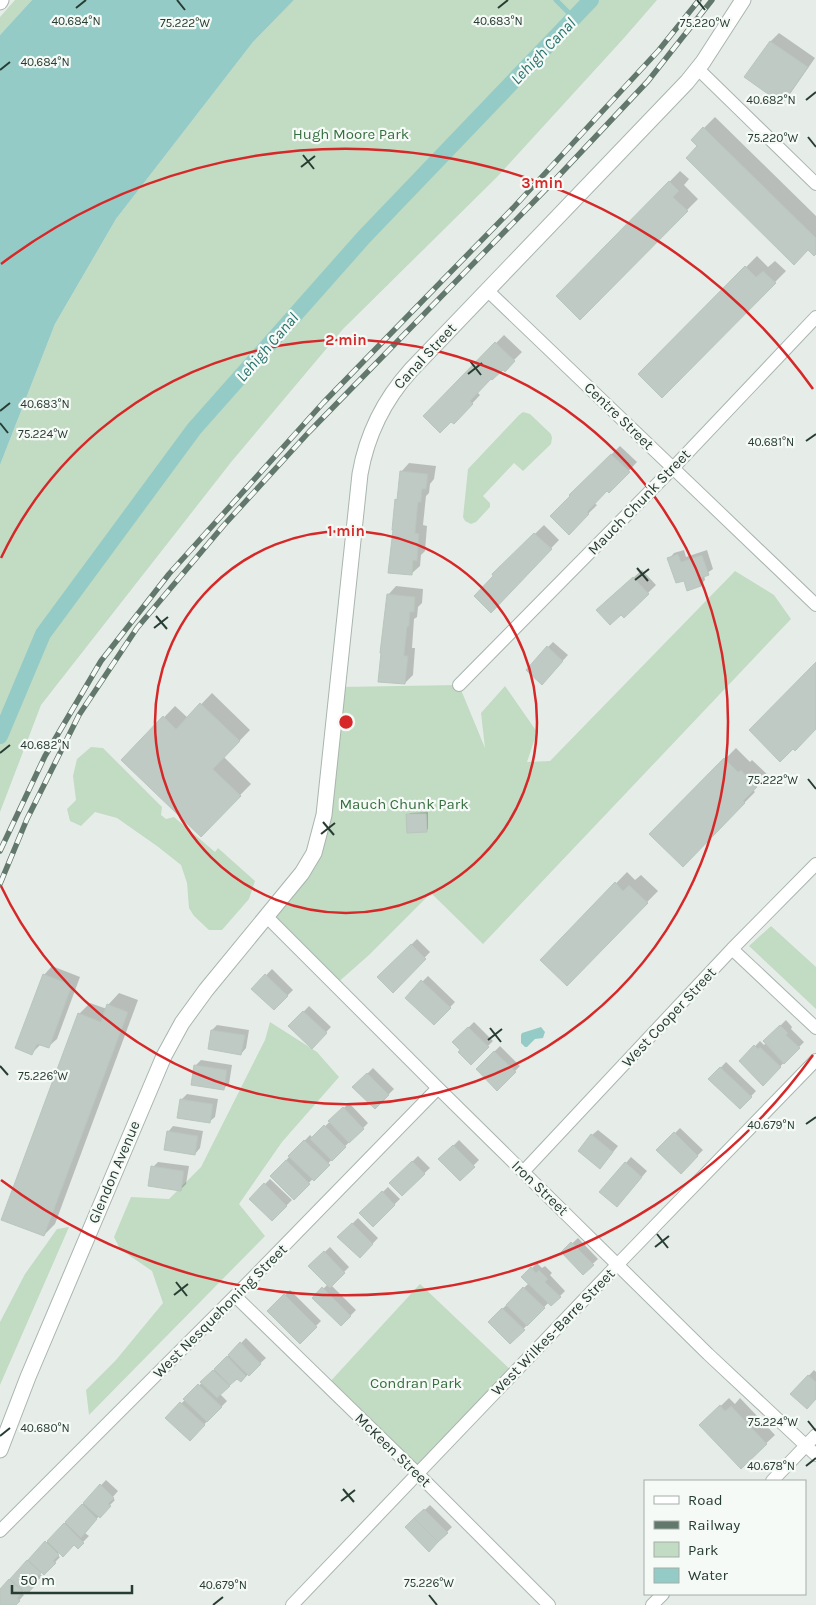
<svg xmlns="http://www.w3.org/2000/svg" width="816" height="1605" viewBox="0 0 816 1605" font-family="Karla,sans-serif">
<style>
.green{fill:#c2dbc3}
.water{fill:#95cbc7}
.shadow{fill:#0003}
.lines{fill:none;stroke-linecap:round;stroke-linejoin:round}
.stream{stroke:#95cbc7;stroke-width:5}
.canal{stroke:#95cbc7;stroke-width:16}
.building{fill:#becac3;stroke:#b9c6bd}
.minor-casing{stroke:#a9b5ae;stroke-width:14}
.tertiary-casing{stroke:#a9b5ae;stroke-width:17}
.minor{stroke:#fff;stroke-width:12}
.tertiary{stroke:#fff;stroke-width:15}
.rail-casing{stroke:#62786d;stroke-width:5.5}
.rail{stroke:#f6faf7;stroke-width:4;stroke-dasharray:11;stroke-linecap:butt}
.ticks{fill:none;stroke:#273d32;stroke-width:2}
.ring{fill:none;stroke:#d62828;stroke-width:2.5}
.labels{text-anchor:middle;dominant-baseline:central;stroke-width:4.5;stroke-linejoin:round;paint-order:stroke}
.park-label{font-size:15px;fill:#366f3f;stroke:#f6faf7}
.street-label{font-size:15px;fill:#273d32;stroke:#f6faf7}
.water-label{font-size:16px;font-style:italic;fill:#28726d;stroke:#f6faf7}
.ticks-label{font-size:12px;text-anchor:middle;fill:#273d32;stroke:#f6faf7;stroke-width:4.5;stroke-linejoin:round;paint-order:stroke}
.centre{fill:#d62828;stroke:#f6faf7;stroke-width:2.5}
.ring-label{font-size:15px;text-anchor:middle;font-weight:bold;fill:#d62828;stroke:#f6faf7;stroke-width:4.5;stroke-linejoin:round;paint-order:stroke}
</style>
<rect width="100%" height="100%" fill="#e6ede8"/>
<path class="green" d="M15,0h17l-32,35v-18z
M294,0h363l-33,38 -127,139 -154,152 -111,132 -191,244 -41,107v-347l55,-141 61,-105 137,-177z
M523,412l7,2 21,20 1,4 -1,6 -28,27 -9,-8 -31,33 7,7v4l-14,15 -5,2 -6,-3 -2,-4 5,-48 51,-54z
M735,571l39,24 17,24 -308,325 -52,-51 -62,62 -34,30 -68,-68 54,-85 17,-145 121,-2 26,63 -4,-35 24,-27 32,46 -10,30 23,-1z
M91,747l12,1 59,59 -1,8 5,4 8,-2 41,35 3,-4 37,33 -6,18 -27,31h-13l-15,-14 -5,-8 -2,-25 -6,-18 -24,-19 -40,-28 -22,-6 -14,14 -11,-5 -3,-12 9,-9 -3,-24 4,-17z
M771,926l45,41v42l-67,-63z
M270,1022l47,30 22,25 -57,65 -43,62 26,32 -176,179 -3,-25 30,-30 47,-57 -11,-32 -32,-22 -6,-12 17,-40 38,2 32,-32 64,-127z
M69,1227l-69,158v-63l25,-48 32,-45z
M420,1284l94,89 -96,101 -91,-89z"/>
<path class="water" d="M32,0h262l-41,42 -137,177 -61,105 -55,141v-430z
M541,1027l4,5 -2,6 -8,1 -8,8h-2l-4,-4v-8l1,-2z"/>
<path class="shadow" d="M779,33l36,25 -25,36 -8,8 -36,-25 25,-36z
M715,117l101,99v36l-8,-4 -116,-108z
M680,171l9,8 -5,6 14,14 -118,119 -22,-22z
M757,256l11,11 7,-6 11,10 -124,125 -22,-22z
M504,335l18,17 -18,18 -1,-2 -12,9 -14,15 3,3 -26,28 -3,-3 -27,-4z
M620,446l17,16 -28,30 -2,-2 -13,13 3,2 -28,28 1,-38z
M409,463l27,3 -2,13 -4,5 -1,9 -3,3 -3,29 4,1 -2,25 -4,4 -1,11 -9,8 -15,-74 2,-2 3,-26z
M544,525l15,15 -27,28 -37,8 -1,-2z
M684,550l2,7 21,-7 6,19 -9,6 1,5 -5,5 -16,-6 -15,-20 5,-6z
M642,570l14,15 -32,32 -18,-15z
M396,586l27,3 -1,14 -4,4 -1,10 -3,2 -2,29h3l-2,27 -8,8 -17,-88z
M553,642l15,13 -21,23 1,-31z
M212,693l38,37 -26,27 27,27 -50,51 -78,-75 52,-54 13,12z
M736,748l14,14 2,-2 16,15 -15,15 2,2 -72,73 -32,-31z
M428,812v17l-2,2 -18,-16 2,-2z
M627,872l8,8 6,-5 17,16 -91,93 -25,-24z
M417,939l13,13 -37,39 -14,-14z
M52,966l28,11 -23,62 -9,8 -7,-3 -9,9 12,-78z
M272,969l21,21 -19,19 -21,-20z
M428,976l27,26 -21,22 -28,-26z
M119,993l19,7 -83,224 -11,11 35,-221 11,-11 17,6 1,-4z
M309,1006l22,21 -19,20 -22,-21z
M786,1020l6,7 -1,2 13,13 -41,42 -22,-23 19,-20 4,4 2,-2 -1,-2z
M474,1022l19,19 -22,22 -9,-13 -8,-8z
M217,1025l32,5 -3,18 -5,6 -29,-24z
M500,1046l20,20 -23,23 -20,-20z
M201,1060l31,5 -3,19 -6,5 -27,-24z
M726,1062l30,29 -16,17 -30,-29z
M373,1068l21,21 -19,19 -21,-21z
M187,1094l31,5 -3,18 -6,5 -28,-22z
M349,1103l19,20 -74,75 -23,-22 39,-41 3,3z
M173,1126l30,5 -3,17 -5,6 -27,-22z
M680,1128l23,22 -22,22 -23,-22z
M598,1130l20,16 -13,16 -13,-27z
M459,1140l20,20 -19,19 -20,-20z
M418,1156l12,12 -28,26 -11,-11z
M631,1157l16,14 -25,29 -21,-8z
M158,1162l31,4 -3,18 -6,6 -27,-23z
M270,1179l22,21 -20,20 -22,-21z
M388,1187l12,12 -27,26 -12,-12z
M358,1218l20,20 -18,19 -21,-20z
M578,1238l20,21 -15,14 -20,-21z
M330,1247l19,20 -18,18 25,25 -15,15 -27,-27 14,-14 -18,-18z
M537,1263l5,5 3,-2 7,7 -2,2 15,16 -14,14 -2,-3 -39,41 -21,-21 40,-39 -6,-6z
M290,1290l31,31 -21,21 -31,-31z
M246,1338l20,20 -25,23 -4,-4 -17,17 7,7 -37,38 -23,-21z
M814,1370l2,2v25l-24,-3z
M729,1398l6,6 5,-6 35,37 -34,32 -40,-42z
M106,1480l12,11 -6,7 3,2 -16,16 -14,17 4,3 -6,6 -9,2 -14,8 -3,3 3,2 -16,17 -2,-3 -3,2 3,3 -10,11 -11,5 3,3 -9,10h-13l-2,-2v-12z
M430,1505l22,22 -23,23 -22,-23z"/>
<g class="lines">
<path class="stream" d="M556,0l18,18"/>
<path class="canal" d="M0,736l43,-102 151,-205 170,-192 227,-237"/>
</g>
<path class="building" d="M770,41l38,26 -26,37 -38,-27z
M703,127l113,111v16l-2,2 -6,-6 -14,15 -108,-107 11,-12 -6,-6z
M669,181l10,10 -6,6 15,14 -108,109 -24,-24z
M745,266l11,11 7,-6 13,12 -114,115 -24,-24z
M495,342l20,19 -10,11 -2,-2 -11,10 -1,-1 -21,22 3,3 -19,20 -3,-2 -11,11 -17,-17z
M611,454l19,18 -21,21 -2,-2 -20,21 2,2 -20,21 -19,-19 20,-20 -1,-1z
M400,471l28,3 -2,15h-4l-1,13h-3l-3,31 4,1 -2,27 -4,-1 -1,15 -24,-2 5,-43h-1l3,-31 2,1z
M534,533l18,16 -61,64 -17,-17 19,-20 -1,-2z
M678,554l3,8 21,-7 7,20 -11,4 3,7 -14,5 -3,-10 -8,2 -9,-25z
M633,577l16,17 -25,24 -3,-3 -11,10 -14,-15z
M387,594l28,3 -1,15h-4l-1,14 -2,1 -3,29h4l-3,28 -27,-2 3,-29h-1z
M547,646l16,15 -21,24 -16,-15z
M816,662v67l-21,22 -2,-2 -13,13 -31,-32z
M200,703l40,38 -27,28 28,27 -40,41 -80,-77 42,-44 13,13z
M724,758l14,14 3,-2 16,17 -14,14 2,2 -62,64 -34,-33z
M406,814h20l1,18 -20,1z
M615,882l8,9 6,-6 19,18 -81,83 -27,-26z
M411,944l15,15 -33,34 -16,-16z
M43,974l29,11 -23,63 -12,-4 -5,11 -17,-7z
M265,974l23,22 -14,14 -23,-21z
M421,980l30,28 -17,17 -29,-27z
M107,1004l21,8 -84,224 -43,-16 77,-207 23,9z
M303,1011l24,22 -15,16 -24,-23z
M780,1025l8,8 -2,2 14,13 -16,16 -21,-23z
M468,1027l21,20 -18,18 -13,-13 2,-2 -8,-8z
M211,1030l34,5 -4,20 -33,-6z
M754,1045l4,4 2,-2 21,20 -18,19 -24,-25z
M494,1051l22,21 -19,19 -21,-22z
M194,1065l33,5 -3,20 -33,-5z
M720,1067l32,30 -12,12 -32,-30z
M367,1073l22,22 -14,14 -23,-22z
M180,1099l33,5 -3,19 -33,-5z
M343,1107l21,22 -15,14 -21,-22z
M324,1125l22,22 -14,14 -22,-22z
M167,1131l31,5 -3,19 -31,-5z
M674,1132l24,24 -17,18 -25,-24z
M591,1134l22,18 -13,17 -22,-18z
M304,1140l26,25 -16,16 -26,-25z
M453,1145l22,22 -15,14 -22,-22z
M286,1160l24,24 -16,16 -24,-24z
M412,1161l13,13 -23,22 -13,-13z
M625,1162l17,15 -25,30 -18,-15z
M151,1166l33,5 -3,20 -33,-5z
M264,1183l23,23 -15,15 -23,-22z
M382,1191l13,14 -22,22 -14,-14z
M352,1223l21,21 -13,14 -23,-21z
M571,1242l23,23 -11,10 -22,-23z
M324,1251l21,22 -15,15 -22,-22z
M531,1267l5,6 3,-3 9,9 -3,3 16,15 -10,9 -30,-29z
M322,1287l29,29 -10,10 -29,-28z
M523,1287l22,21 -18,18 -21,-21z
M284,1294l33,33 -17,17 -33,-33z
M502,1308l23,22 -15,14 -22,-22z
M240,1342l21,22 -12,12 -21,-21z
M227,1356l19,20 -5,6 -4,-3 -7,6 -16,-16z
M213,1370l17,16 -13,12 -17,-16z
M808,1375l8,7v17l-9,10 -17,-15z
M198,1384l24,23 -15,15 -24,-23z
M180,1402l25,23 -15,16 -25,-23z
M720,1405l5,6 6,-5 36,38 -26,25 -42,-44z
M100,1484l14,14 -6,6 3,2 -11,12 -17,-15z
M82,1504l15,15 -16,19 -16,-16z
M424,1509l24,24 -10,9 -24,-24z
M414,1518l24,24 -9,10 -24,-25z
M64,1523l20,20 -6,6 -4,-4 -11,12 -16,-16z
M45,1541l14,14 -6,6 3,2 -12,12 -16,-15z
M27,1560l14,13 -6,7 3,2 -11,12 -17,-15z
M9,1579l14,13 -6,6 3,3 -4,4h-16v-16z"/>
<g class="lines">
<defs>
<path id="minor" d="M698,69l118,115
M487,290l329,315
M459,685l214,-217 143,-151
M267,917l171,171 270,266 108,101
M732,949l84,79
M523,1172l209,-223 84,-85
M235,1296l183,178 131,131
M772,1481l44,-46
M0,1531l235,-235 203,-208
M292,1605l326,-341 198,-204
M652,1605l11,-11"/>
<path id="tertiary" d="M0,2l1,-2
M0,1450l28,-73 136,-321 18,-33 24,-33 96,-117 12,-20 10,-38 36,-341c7,-40 24,-74 51,-104l276,-288 16,-20 40,-62"/>
</defs>
<use href="#minor" class="minor-casing"/>
<use href="#tertiary" class="tertiary-casing"/>
<use href="#minor" class="minor"/>
<use href="#tertiary" class="tertiary"/>
<defs>
<path id="rail" d="M0,851l45,-95 56,-95 68,-87 154,-171 190,-195 146,-158 40,-50
M0,884l27,-65 52,-104 58,-87 87,-103 85,-93 242,-248 97,-103 64,-81"/>
</defs>
<use href="#rail" class="rail-casing"/>
<use href="#rail" class="rail"/>
</g>
<path class="ticks" d="M177,0l8,10M697,0l8,10M76,8l10,-8M498,8l10,-8M0,70l10,-8M806,100l10,-8M808,137l8,10M303,155l11,14M301,167l14,-11M470,361l11,14M468,374l14,-11M0,411l10,-8M0,423l8,10M806,441l10,-7M637,568l11,13M635,580l14,-11M156,616l11,13M154,628l14,-11M0,753l10,-8M808,779l8,10M323,822l11,13M321,834l14,-11M490,1028l11,14M488,1040l14,-11M0,1066l8,9M806,1124l10,-7M657,1234l11,14M655,1247l14,-11M176,1282l11,14M174,1295l14,-11M808,1421l8,10M0,1436l10,-8M806,1466l10,-8M343,1489l11,13M341,1501l14,-11M429,1595l8,10M213,1605l10,-8"/>
<g class="ring">
<circle cx="346" cy="722" r="191"/>
<path d="M1 558A382 382 0 1 1 1 886"/>
<path d="M813 1055A574 574 0 0 1 1 1180M1 264A574 574 0 0 1 813 389"/>
</g>
<g class="labels">
<g class="park-label">
<text x="351" y="134">Hugh Moore Park</text>
<text x="404" y="804">Mauch Chunk Park</text>
<text x="416" y="1383">Condran Park</text>
</g>
<g class="street-label">
<text transform="translate(425 356) rotate(-47)">Canal Street</text>
<text transform="translate(619 416) rotate(44)">Centre Street</text>
<text transform="translate(639 502) rotate(-46)">Mauch Chunk Street</text>
<text transform="translate(669 1017) rotate(-47)">West Cooper Street</text>
<text transform="translate(114 1172) rotate(-67)">Glendon Avenue</text>
<text transform="translate(540 1188) rotate(44)">Iron Street</text>
<text transform="translate(220 1311) rotate(-45)">West Nesquehoning Street</text>
<text transform="translate(553 1332) rotate(-46)">West Wilkes-Barre Street</text>
<text transform="translate(393 1450) rotate(44)">McKeen Street</text>
</g>
<g class="water-label">
<text transform="translate(543 51) rotate(-46)">Lehigh Canal</text>
<text transform="translate(267 347) rotate(-49)">Lehigh Canal</text>
</g>
</g>
<g class="ticks-label">
<text x="76" y="25">40.684°N</text>
<text x="498" y="25">40.683°N</text>
<text x="185" y="27">75.222°W</text>
<text x="705" y="27">75.220°W</text>
<text x="45" y="66">40.684°N</text>
<text x="771" y="104">40.682°N</text>
<text x="773" y="142">75.220°W</text>
<text x="45" y="408">40.683°N</text>
<text x="43" y="438">75.224°W</text>
<text x="771" y="446">40.681°N</text>
<text x="45" y="749">40.682°N</text>
<text x="773" y="784">75.222°W</text>
<text x="43" y="1080">75.226°W</text>
<text x="771" y="1129">40.679°N</text>
<text x="773" y="1426">75.224°W</text>
<text x="45" y="1432">40.680°N</text>
<text x="771" y="1470">40.678°N</text>
<text x="429" y="1587">75.226°W</text>
<text x="223" y="1589">40.679°N</text>
</g>
<circle cx="346" cy="722" r="8" class="centre"/>
<g class="ring-label">
<text x="542" y="188">3 min</text>
<text x="346" y="345">2 min</text>
<text x="346" y="536">1 min</text>
</g>
<rect x="644" y="1480" width="162" height="115" fill="#f6faf7" stroke="#a3aea8"/>
<rect x="654" y="1496" width="25" height="8" fill="#ffffff" stroke="#a3aea8"/>
<text x="688" y="1505" font-size="15" fill="#273d32">Road</text>
<rect x="654" y="1521" width="25" height="8" fill="#62786d" stroke="#a3aea8"/>
<text x="688" y="1530" font-size="15" fill="#273d32">Railway</text>
<rect x="654" y="1542" width="25" height="15" fill="#c2dbc3" stroke="#a3aea8"/>
<text x="688" y="1555" font-size="15" fill="#273d32">Park</text>
<rect x="654" y="1568" width="25" height="15" fill="#95cbc7" stroke="#a3aea8"/>
<text x="688" y="1580" font-size="15" fill="#273d32">Water</text>
<path d="M12 1585v8h120v-8" fill="none" stroke="#273d32" stroke-width="2.5"/>
<text x="20" y="1585" font-size="15" fill="#273d32" stroke="#f6faf7" stroke-width="4" paint-order="stroke">50 m</text>
</svg>
